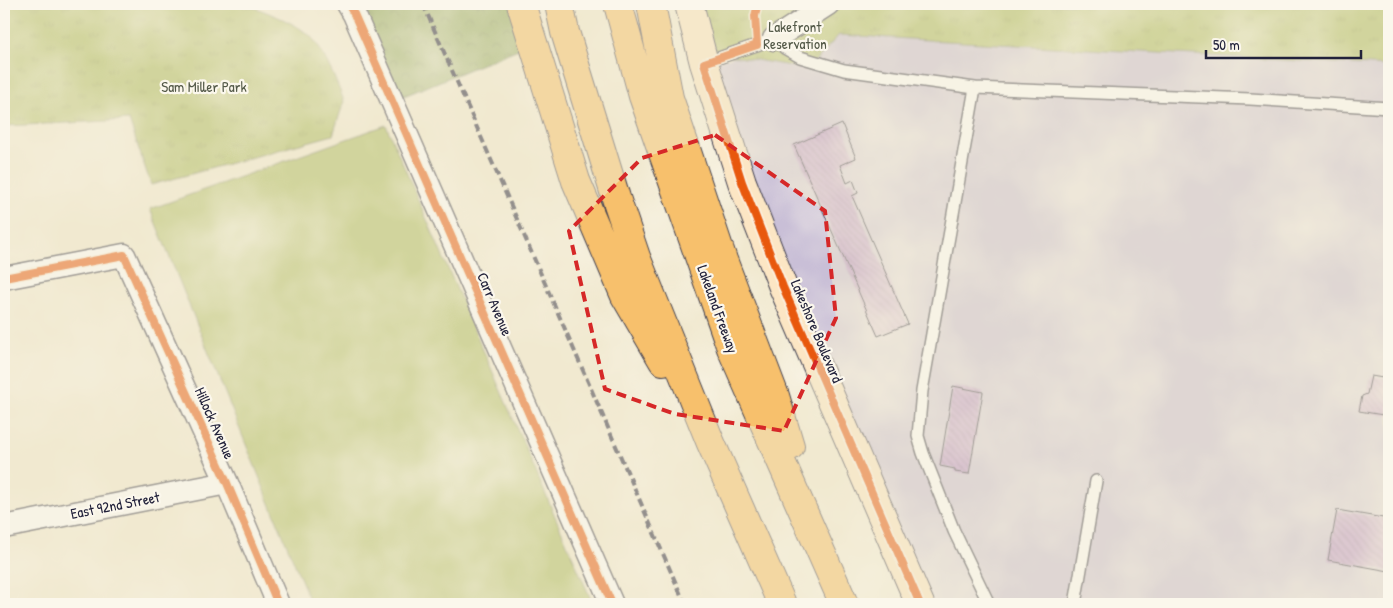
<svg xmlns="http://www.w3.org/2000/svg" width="1393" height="608" viewBox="0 0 1393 608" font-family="'Patrick Hand',sans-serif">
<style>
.industrial{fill:#c9bfd7}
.green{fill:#acbb5e;stroke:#676e4c}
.forest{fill:url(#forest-crowns);stroke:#566248}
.park{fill:url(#park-tufts);stroke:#676e4c}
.building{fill:url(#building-back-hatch)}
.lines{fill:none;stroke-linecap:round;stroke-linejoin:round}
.lane-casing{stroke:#414051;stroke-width:14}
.street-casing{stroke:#414051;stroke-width:25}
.secondary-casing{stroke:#414051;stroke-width:30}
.highway-casing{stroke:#414051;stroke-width:30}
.lane{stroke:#fff;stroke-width:11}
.street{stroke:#fff;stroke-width:22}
.secondary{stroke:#fce6c4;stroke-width:28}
.highway{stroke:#f7c06c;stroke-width:28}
.rail{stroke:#22223b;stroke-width:4;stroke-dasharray:8 4;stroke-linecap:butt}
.cycleway-casing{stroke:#fbf7ec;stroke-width:11}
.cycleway{stroke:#e8590c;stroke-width:8}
.marked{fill:none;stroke:#d62828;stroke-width:4;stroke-dasharray:10 6;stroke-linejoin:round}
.labels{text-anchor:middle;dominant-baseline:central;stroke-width:4.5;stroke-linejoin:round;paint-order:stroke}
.park-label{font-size:15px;fill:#525847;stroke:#fbf7ec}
.street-label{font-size:15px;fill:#22223b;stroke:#fbf7ec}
</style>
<defs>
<pattern id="forest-crowns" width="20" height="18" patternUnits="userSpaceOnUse" patternTransform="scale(1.25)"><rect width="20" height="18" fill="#89a355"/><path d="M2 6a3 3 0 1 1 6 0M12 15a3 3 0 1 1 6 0" fill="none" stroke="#708448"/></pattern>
<pattern id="park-tufts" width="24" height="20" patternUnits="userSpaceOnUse" patternTransform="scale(1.25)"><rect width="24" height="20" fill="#acbb5e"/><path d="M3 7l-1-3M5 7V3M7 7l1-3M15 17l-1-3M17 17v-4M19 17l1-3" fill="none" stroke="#94a053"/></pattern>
<pattern id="building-back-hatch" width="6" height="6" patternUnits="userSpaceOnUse" patternTransform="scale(1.25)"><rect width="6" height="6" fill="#be97cf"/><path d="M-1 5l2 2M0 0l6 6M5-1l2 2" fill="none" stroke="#9a7ba9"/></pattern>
</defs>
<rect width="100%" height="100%" fill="#fbf7ec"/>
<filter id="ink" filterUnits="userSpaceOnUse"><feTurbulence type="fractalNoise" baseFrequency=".02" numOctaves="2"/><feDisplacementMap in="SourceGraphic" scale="10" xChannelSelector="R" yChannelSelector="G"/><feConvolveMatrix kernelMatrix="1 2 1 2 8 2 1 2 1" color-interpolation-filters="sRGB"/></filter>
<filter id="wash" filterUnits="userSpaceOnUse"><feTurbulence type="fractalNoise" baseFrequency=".0096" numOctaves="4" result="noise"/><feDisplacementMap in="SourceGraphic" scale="20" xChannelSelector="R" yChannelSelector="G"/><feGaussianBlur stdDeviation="1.12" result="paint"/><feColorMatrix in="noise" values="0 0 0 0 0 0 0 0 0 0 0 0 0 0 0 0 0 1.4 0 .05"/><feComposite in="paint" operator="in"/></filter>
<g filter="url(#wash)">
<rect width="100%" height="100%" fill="#f1e9d0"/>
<path class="industrial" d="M838,35l551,31v538h-469l-216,-541z"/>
<path class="green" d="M386,125l207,479h-282l-161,-395z"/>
<path class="forest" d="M348,4h173l12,39 -141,58z"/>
<path class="park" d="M4,4h241c21,8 45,16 63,30 13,10 30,51 36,67l-11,34 -182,50 -22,-65 -125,6z
M702,4h687v62l-550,-31 -31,34 -92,-16z"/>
<g id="blocks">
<path class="building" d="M842,124l14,34 -16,7 7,18 6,-3 5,13 -6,3 56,128 -30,12 -84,-191z
M1371,376l18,3v37l-30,-5 3,-15 5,-2z
M953,386l30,6 -14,82 -14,-2v-3l-15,-3z
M1337,510l52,9v52l-61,-11z"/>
</g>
</g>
<g filter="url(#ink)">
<use href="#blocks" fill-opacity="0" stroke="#414051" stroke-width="1"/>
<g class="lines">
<defs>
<path id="lane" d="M704,63l70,-24 12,10 14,8 44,13 131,18 275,11 139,9
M975,88l-53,303 -4,45 5,17 31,78 35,73
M1075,604l21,-123"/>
<path id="street" d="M348,4l6,10 258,590
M774,39l54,-35
M4,278l120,-23 103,228 51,121
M4,527l223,-44"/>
<path id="secondary" d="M689,4l15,59 38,119 41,105 137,317"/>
<path id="highway" d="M521,4l55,177 49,115 38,65
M559,4l6,28 51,166 20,59 74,184 72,163
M618,4l25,92 88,252 113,256
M651,4l18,94 54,162 52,136 15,50"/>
</defs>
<use href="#lane" class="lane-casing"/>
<use href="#street" class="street-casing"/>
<use href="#secondary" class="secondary-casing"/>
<use href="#highway" class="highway-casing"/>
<use href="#lane" class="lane"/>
<use href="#street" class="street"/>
<use href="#secondary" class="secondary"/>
<use href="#highway" class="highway"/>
<path class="rail" d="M423,4l262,600"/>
<defs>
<path id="cycleway" d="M348,4l6,10 258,590
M758,4l-3,12 2,29 -53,18 38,119 41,105 137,317
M4,278l120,-23 103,228 51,121"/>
</defs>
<use href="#cycleway" class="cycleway-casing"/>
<use href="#cycleway" class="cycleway"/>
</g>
</g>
<path d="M0 0H1393V608H0ZM715,135l110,76 11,107 -52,113 -109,-17 -70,-25 -36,-158 73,-73z" fill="#f1e9d0" fill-opacity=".55" fill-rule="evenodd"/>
<path class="marked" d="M715,135l110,76 11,107 -52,113 -109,-17 -70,-25 -36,-158 73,-73z"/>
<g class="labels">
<g class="park-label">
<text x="795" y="26">Lakefront<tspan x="795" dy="17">Reservation</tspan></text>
<text x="204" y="86">Sam Miller Park</text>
</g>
<g class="street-label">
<text transform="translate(495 304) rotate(67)">Carr Avenue</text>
<text transform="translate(718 309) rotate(70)">Lakeland Freeway</text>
<text transform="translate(817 331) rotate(67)">Lakeshore Boulevard</text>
<text transform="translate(215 423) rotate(66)">Hillock Avenue</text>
<text transform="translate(115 505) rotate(-11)">East 92nd Street</text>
</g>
</g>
<rect width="1393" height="608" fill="none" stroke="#fbf7ec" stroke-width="20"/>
<path d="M1206 50v8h155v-8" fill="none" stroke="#22223b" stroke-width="2.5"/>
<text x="1213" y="50" font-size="15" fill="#22223b" stroke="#fbf7ec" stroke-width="4" paint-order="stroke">50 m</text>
</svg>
